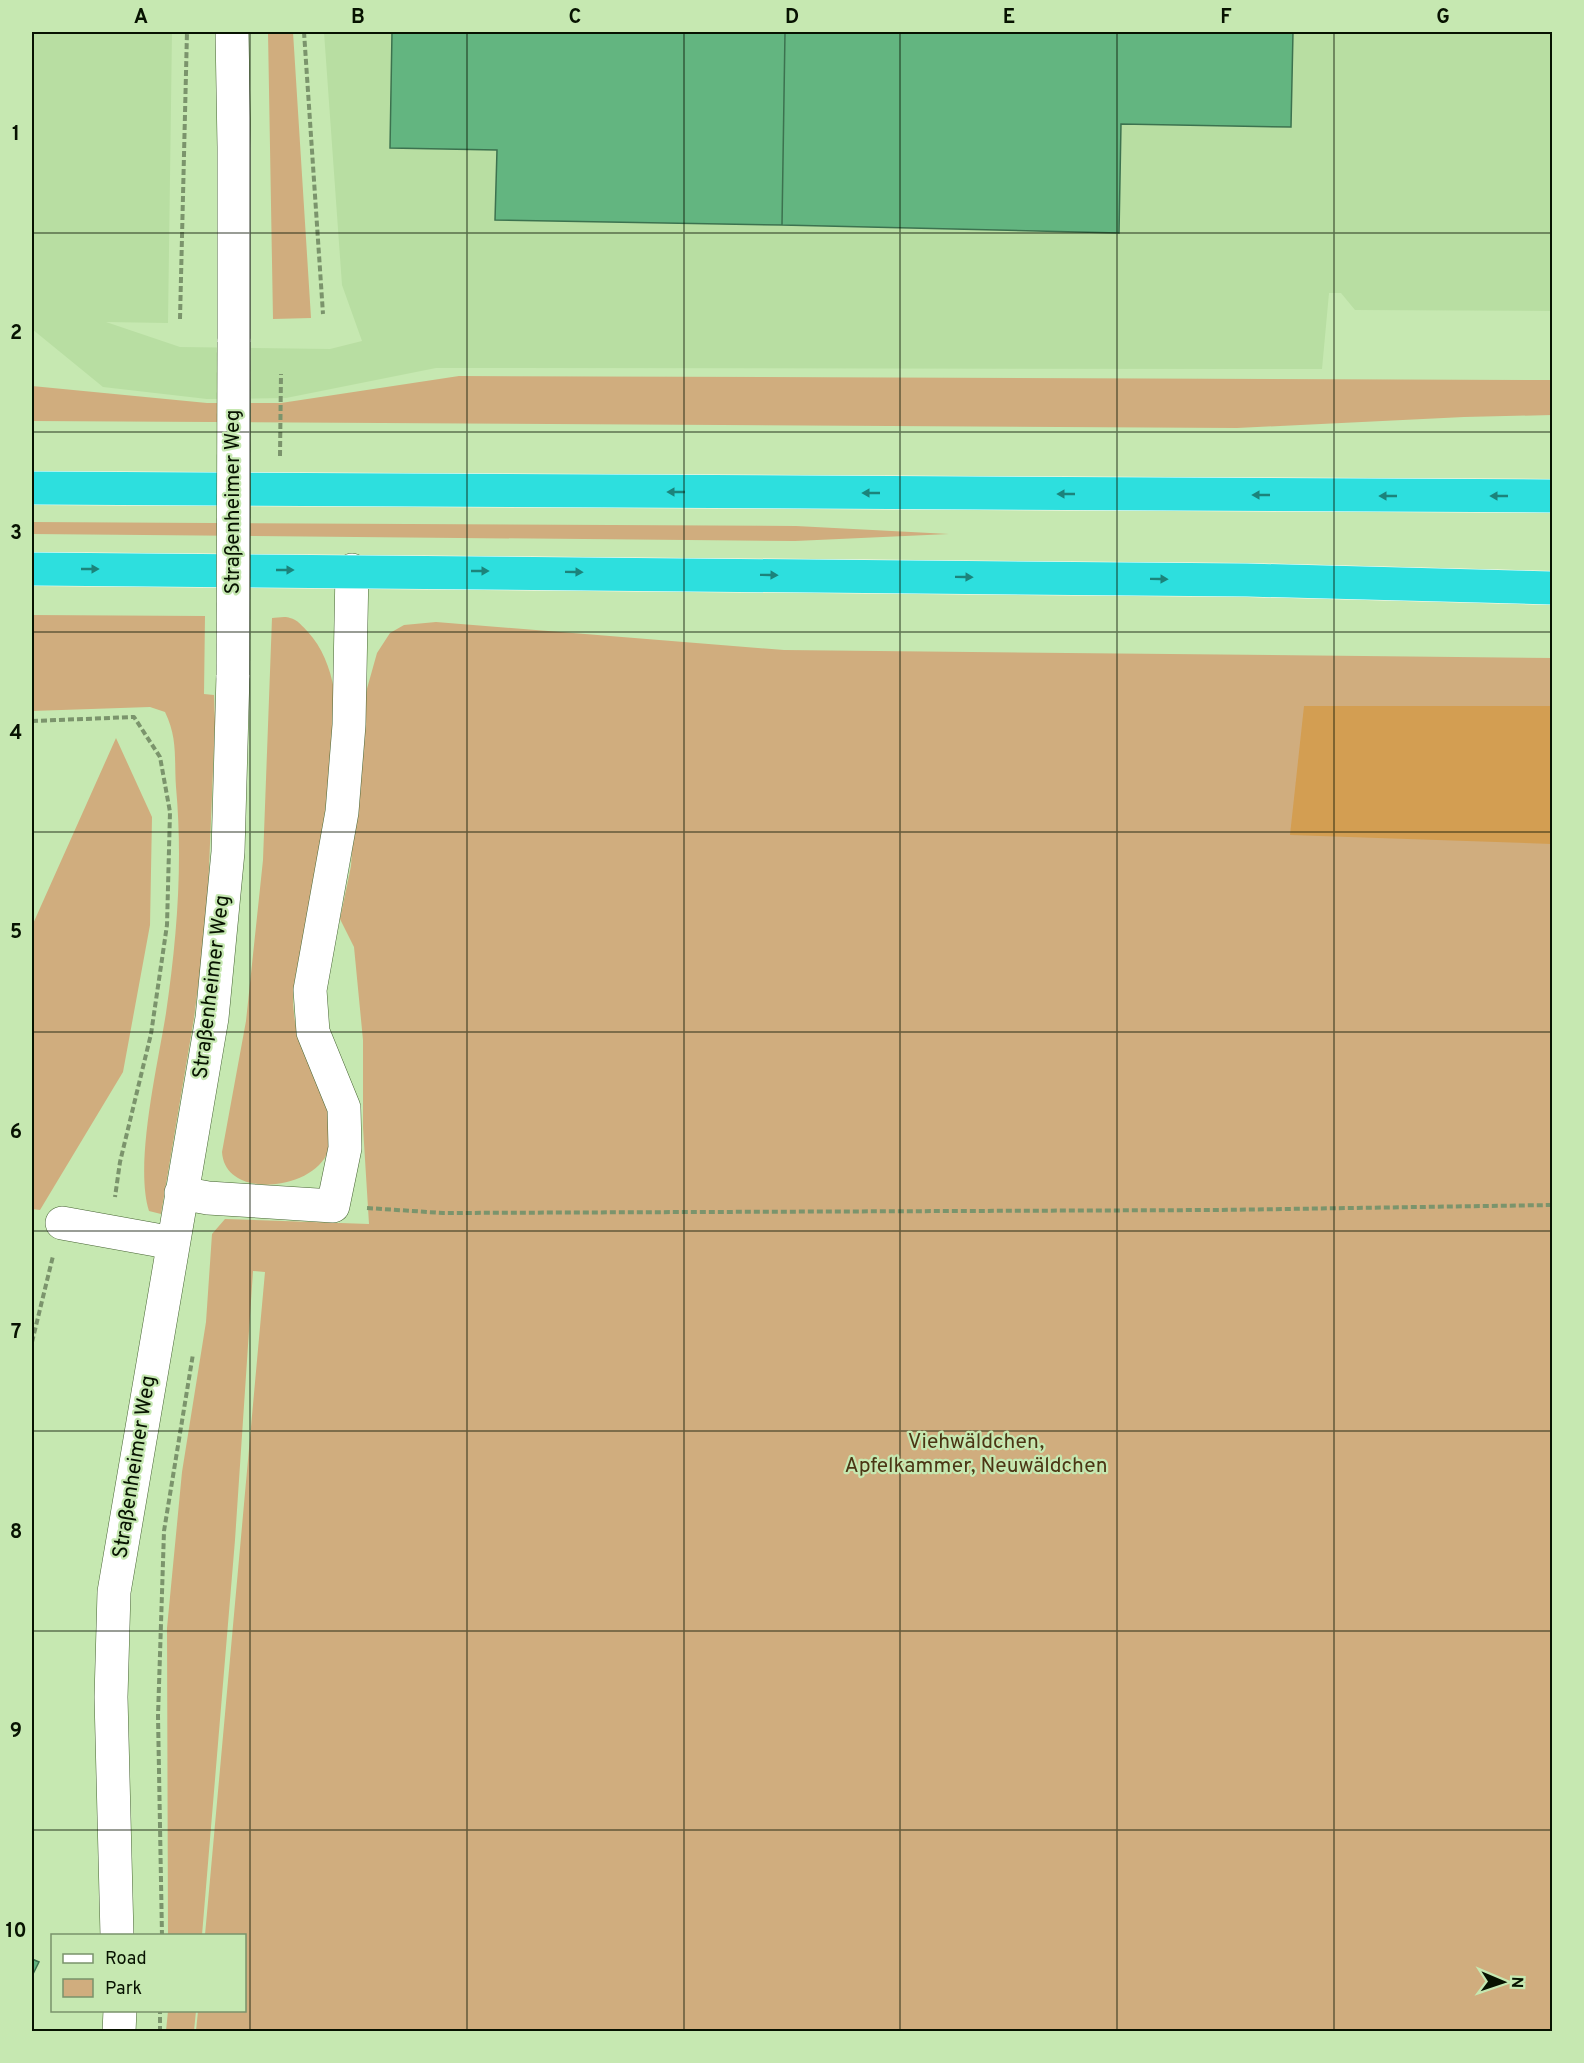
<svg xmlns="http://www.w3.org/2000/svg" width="1584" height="2063" viewBox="0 0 1584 2063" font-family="Overpass,sans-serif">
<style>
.built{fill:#b8dea2}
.green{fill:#d0ad7e}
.forest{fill:#d39e52}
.building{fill:#63b580;stroke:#3c724f;stroke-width:1.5}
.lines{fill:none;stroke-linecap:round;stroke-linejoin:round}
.minor-casing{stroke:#476433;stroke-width:34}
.highway-casing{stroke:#fff;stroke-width:34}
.path{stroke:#7b946c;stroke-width:4;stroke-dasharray:6 3;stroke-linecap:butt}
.minor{stroke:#fff;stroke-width:33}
.highway{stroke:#2ddfde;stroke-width:33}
.minor-bridge-casing{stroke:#476433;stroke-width:34;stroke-linecap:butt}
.minor-bridge{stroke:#fff;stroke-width:33}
.oneway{fill:#1c837b}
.grid{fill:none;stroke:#071201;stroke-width:1.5;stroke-opacity:0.55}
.labels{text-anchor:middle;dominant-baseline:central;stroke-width:4.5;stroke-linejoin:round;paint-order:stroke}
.street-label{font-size:21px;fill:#071201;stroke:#c6e8b1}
.park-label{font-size:21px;fill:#4b3514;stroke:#c6e8b1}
.neatline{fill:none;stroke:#071201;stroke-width:2}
.grid-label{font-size:20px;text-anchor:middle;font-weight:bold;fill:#071201}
</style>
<rect width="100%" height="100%" fill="#c6e8b1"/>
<path class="built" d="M32,32h140l-4,291 -62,-1 74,25 150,2 32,-8 -20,-56 -18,-253h1228v279l-197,-1 -14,-17h-12l-7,76 -886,-1 -150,30 -79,1 -104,-12 -71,-58z"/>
<path class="green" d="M268,32h25l18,286 -38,1z
M459,376l1093,4v35l-88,2 -227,11 -1205,-7v-35l175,17h74z
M32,522l764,4 153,8 -154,7 -763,-7z
M32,615l173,1 -1,78 10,1 1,27 -8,195 -13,101 -33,196 -12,-3c-15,-47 9,-147 17,-198 11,-75 17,-150 10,-226 -2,-29 2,-48 -11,-75l-15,-5 -118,4z
M272,618c5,0 13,-2 18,0 7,1 13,9 18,14 14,15 22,36 26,57 6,32 -1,67 -6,99 -4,30 -7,60 -12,90 -7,36 -16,71 -22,107 -3,23 2,50 11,71 12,30 34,62 23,95 -13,39 -103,50 -106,1l24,-131 17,-161z
M436,622l348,28 768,8v1373h-1356l2,-20 46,-1v-74l-39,-1 60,-663 -12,-1 -18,269 -33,395 -34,1 -1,-308 15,-156 24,-150 6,-88 13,-15 144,5 -6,-97v-87l-9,-93 -14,-28 11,-53 10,-156 16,-57 13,-20 14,-8z
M116,738l36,79 -2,108 -27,147 -83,138 -8,-1v-283z
M168,2011h28l-2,20h-28z"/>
<path class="forest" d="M1304,706h248v138l-262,-9z"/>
<path class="building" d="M392,32h393l-3,193 -287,-5 2,-70 -107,-2z
M785,32h508l-2,95 -170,-3 -2,109 -337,-8z
M32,1959l7,3 -7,14z"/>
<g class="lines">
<defs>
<path id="minor" d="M232,32l2,115v195
M181,1193l27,5 125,8 12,-58 -1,-40 -31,-76 -3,-42 32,-178 7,-87 3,-155
M62,1223l111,20
M117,1936l-6,-239 3,-105 98,-574 16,-166 5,-177
M119,2032l1,-22"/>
<path id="highway" d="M32,488l1520,8
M32,569l1215,11 305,8"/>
</defs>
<use href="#minor" class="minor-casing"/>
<use href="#highway" class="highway-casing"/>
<path class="path" d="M304,32l19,282
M180,319l7,-287
M280,456l1,-82
M32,721l102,-4 26,40 10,55 -3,113 -16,109 -31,128 -5,35
M367,1208l76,5 775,-3 334,-5
M32,1342l21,-86
M162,1936l-4,-220 6,-185 29,-177
M160,2032v-22"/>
<use href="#minor" class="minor"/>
<use href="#highway" class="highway"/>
<defs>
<path id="minor-bridge" d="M233,675l1,-333"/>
</defs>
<use href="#minor-bridge" class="minor-bridge-casing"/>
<use href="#minor-bridge" class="minor-bridge"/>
</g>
<defs><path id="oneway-solid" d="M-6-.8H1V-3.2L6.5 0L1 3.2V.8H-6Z" transform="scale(1.5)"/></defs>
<g class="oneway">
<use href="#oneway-solid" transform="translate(676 492) rotate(-180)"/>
<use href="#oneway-solid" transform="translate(871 493) rotate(-180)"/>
<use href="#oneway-solid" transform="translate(1066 494) rotate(-180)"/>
<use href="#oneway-solid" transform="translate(1261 495) rotate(-180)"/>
<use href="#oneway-solid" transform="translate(1388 496) rotate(-180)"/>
<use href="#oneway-solid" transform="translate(1499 496) rotate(-180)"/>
<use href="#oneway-solid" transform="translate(90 569)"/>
<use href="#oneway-solid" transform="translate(285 570)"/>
<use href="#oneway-solid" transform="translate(480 571)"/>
<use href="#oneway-solid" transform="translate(574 572) rotate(1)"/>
<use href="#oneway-solid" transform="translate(769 575) rotate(1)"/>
<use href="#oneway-solid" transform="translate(964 577) rotate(1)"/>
<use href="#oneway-solid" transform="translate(1159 579) rotate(1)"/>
</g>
<path class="grid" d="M250,32v2000M467,32v2000M684,32v2000M900,32v2000M1117,32v2000M1334,32v2000M32,233h1520M32,432h1520M32,632h1520M32,832h1520M32,1032h1520M32,1231h1520M32,1431h1520M32,1631h1520M32,1830h1520"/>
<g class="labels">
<g class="street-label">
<text transform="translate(233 502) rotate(-90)">Straßenheimer Weg</text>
<text transform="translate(212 987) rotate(-83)">Straßenheimer Weg</text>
<text transform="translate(135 1467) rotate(-81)">Straßenheimer Weg</text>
</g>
<g class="park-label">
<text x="976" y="1442">Viehwäldchen,<tspan x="976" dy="24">Apfelkammer, Neuwäldchen</tspan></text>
</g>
</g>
<rect width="1584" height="2063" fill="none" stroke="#c6e8b1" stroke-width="66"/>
<rect x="51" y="1934" width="195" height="78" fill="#c6e8b1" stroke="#7a926b" stroke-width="1.5"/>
<rect x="63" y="1954" width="30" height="9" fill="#ffffff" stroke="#7a926b" stroke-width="1.5"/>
<text x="105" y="1964" font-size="18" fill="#071201">Road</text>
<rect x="63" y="1979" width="30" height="18" fill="#d0ad7e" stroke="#7a926b" stroke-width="1.5"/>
<text x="105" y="1994" font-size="18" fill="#071201">Park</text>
<g transform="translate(1503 1982) rotate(92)" stroke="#c6e8b1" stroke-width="4.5" paint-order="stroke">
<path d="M0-4.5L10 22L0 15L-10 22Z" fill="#071201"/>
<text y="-9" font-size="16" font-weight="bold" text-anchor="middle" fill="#071201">N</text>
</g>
<rect x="33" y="33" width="1518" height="1997" class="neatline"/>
<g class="grid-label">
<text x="141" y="23">A</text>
<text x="358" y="23">B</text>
<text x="575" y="23">C</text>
<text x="792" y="23">D</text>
<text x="1009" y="23">E</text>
<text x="1226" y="23">F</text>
<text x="1443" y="23">G</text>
<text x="16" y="140">1</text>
<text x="16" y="339">2</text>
<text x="16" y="539">3</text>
<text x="16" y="739">4</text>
<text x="16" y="938">5</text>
<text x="16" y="1138">6</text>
<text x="16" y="1338">7</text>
<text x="16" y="1538">8</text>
<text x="16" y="1737">9</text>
<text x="16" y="1937">10</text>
</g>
</svg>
